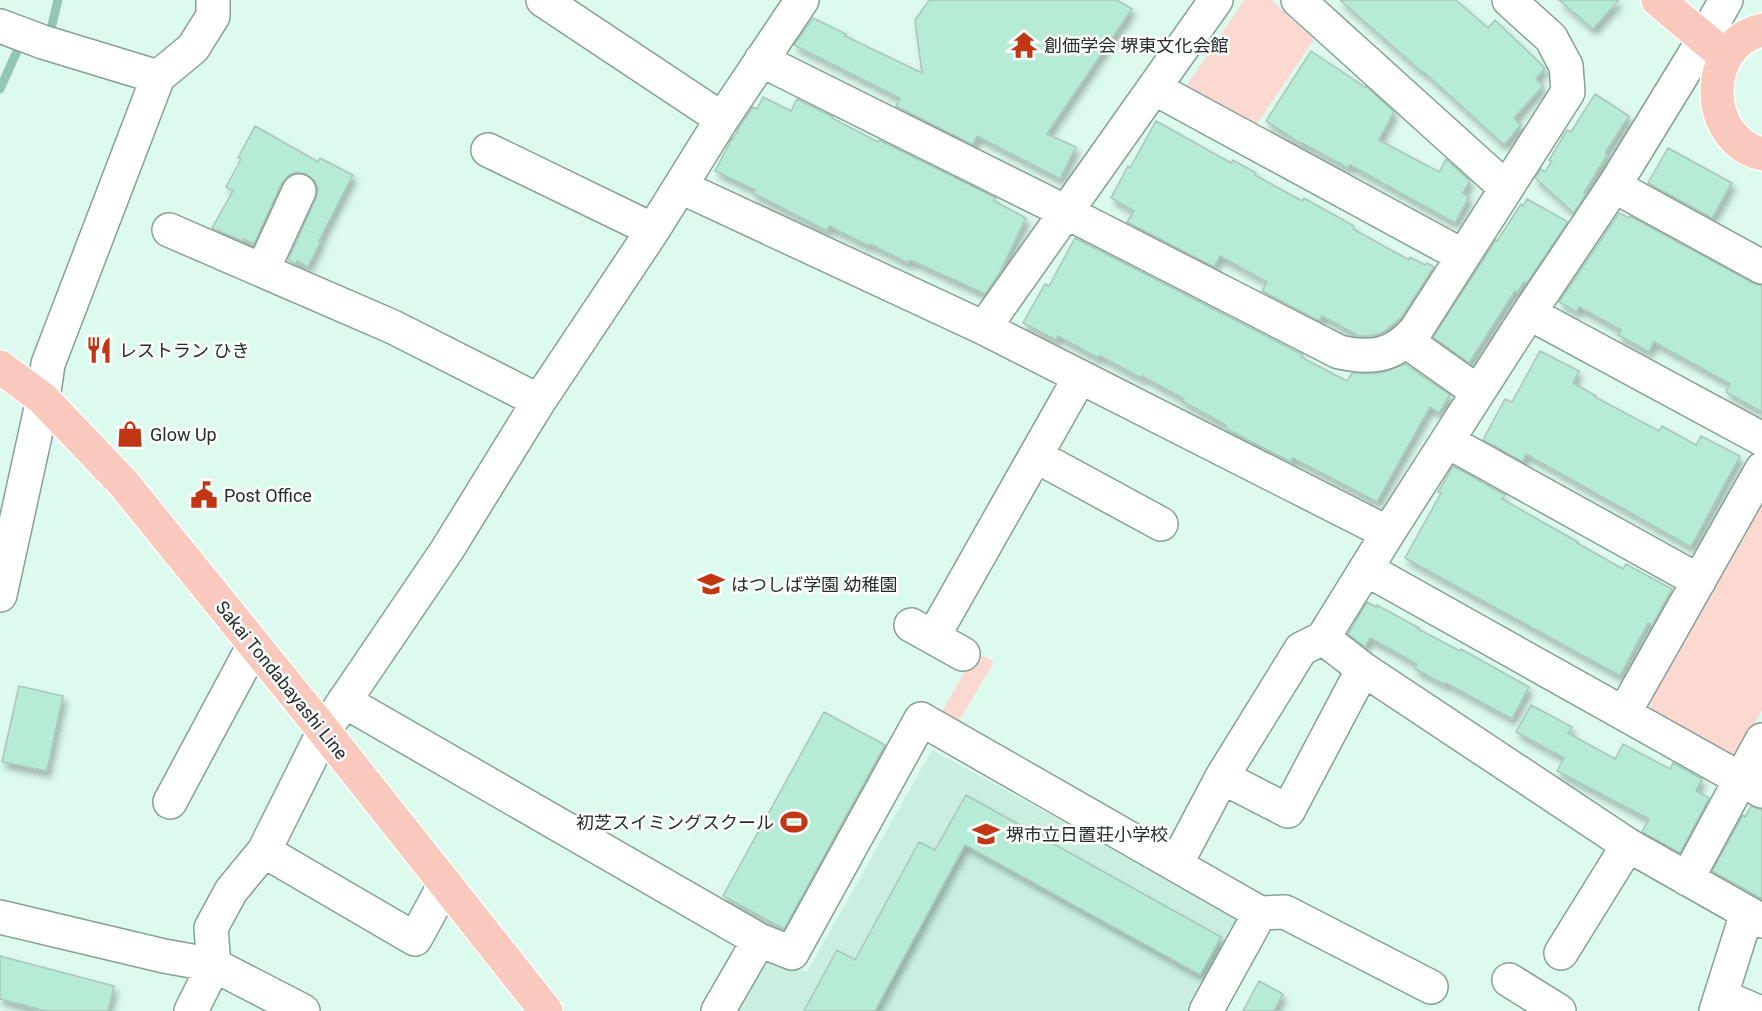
<svg xmlns="http://www.w3.org/2000/svg" width="1762" height="1011" viewBox="0 0 1762 1011" font-family="Roboto,'Noto Sans JP',sans-serif">
<style>
.built{fill:#caefe0}
.green{fill:#fbd9d1}
.lines{fill:none;stroke-linecap:round;stroke-linejoin:round}
.stream{stroke:#92c7b1;stroke-width:9}
.building{fill:#b6ecd6;stroke:#aac5b9;stroke-width:1.5;filter:url(#shadow)}
.minor-casing{stroke:#86a095;stroke-width:36}
.major-casing{stroke:#fff;stroke-width:36}
.minor{stroke:#fff;stroke-width:33}
.major{stroke:#fac9bd;stroke-width:33}
.labels{text-anchor:middle;dominant-baseline:central;stroke-width:5;stroke-linejoin:round;paint-order:stroke}
.poi-label{font-size:18px;fill:#232d29;stroke:#fff;text-anchor:start}
.street-label{font-size:18px;fill:#232d29;stroke:#fff}
</style>
<defs>
<filter id="shadow"><feDropShadow dx="3.5" dy="6" stdDeviation="3" flood-color="#0004"/></filter>
</defs>
<rect width="100%" height="100%" fill="#ddfaee"/>
<path class="built" d="M932,750l308,168 -50,93h-460l33,-55 44,16z"/>
<path class="green" d="M1244,0h27l43,39 -59,88 -70,-39z
M1762,498v212l-22,41 -11,4 -76,-42 -3,-12z
M976,652l18,10 -38,64 -17,-9z"/>
<g class="lines">
<path class="stream" d="M49,37l9,-37
M0,89l19,-42 8,-2"/>
</g>
<path class="building" d="M929,0h188l15,9 -85,125 29,13 -16,32 -83,-43 -4,9 -77,-39 4,-8 -106,-53 19,-27 33,16 -1,2 77,37 -7,-53z
M1340,0h116l32,28 7,-8 50,48 -9,11 7,7 -29,32 7,7 -17,20 -80,-73 -1,1z
M1559,0h60l-26,29z
M1311,51l54,36 1,-1 28,26 -15,28 60,32 7,-13 24,22 -7,12 6,4 -14,26 -105,-58 -2,3 -46,-25 -1,1 -35,-23z
M1595,94l34,22 -24,37 2,2 -23,38 2,1 -12,19 -39,-35 6,-9 4,3 7,-11 -3,-1 18,-30 4,2z
M763,97l28,14 6,-12 36,18 -1,1 46,24 1,-2 117,58 -2,3 32,17 -27,56 -14,20 -75,-34 -2,3 -38,-19 -1,2 -40,-20 -2,5 -74,-38 2,-3 -40,-19 14,-27 3,-6 1,1 7,-13 13,-19 4,2z
M1156,121l75,42 2,-3 23,13 -1,2 47,26 2,-3 50,28 -1,3 56,31 1,-3 15,8 2,-2 7,4 -33,51 -19,15 -12,3h-11l-37,-20 -3,5 -57,-30 5,-9 -47,-26 -6,11 -87,-45 7,-11 -23,-13 17,-32 2,2z
M255,126l63,36 2,-4 33,17 -34,66h2l-13,26 -11,-6 -1,3 -8,-4 28,-62 2,-9 -3,-8 -9,-7 -9,-2 -8,3 -7,8 -28,61 -11,-5 -1,2 -30,-13 21,-37 -7,-4 15,-28 -3,-1z
M1668,148l64,35 -20,35 -64,-35z
M1527,199l41,23 -42,62 -2,-2 -7,11 -2,-2 -46,72 -36,-26 63,-97 1,1 24,-37 2,2z
M1619,213l10,5 1,-2 123,67 9,3v126l-36,-20 4,-8 -76,-42 -5,10 -31,-17 3,-5 -42,-23 -2,5 -18,-10z
M1075,238l228,117 -2,2 46,24 5,-8 20,1 12,-2 21,-8 45,31 -11,18 -9,-6 -53,95 -84,-44 -2,4 -66,-34 1,-3 -44,-24 2,-2 -42,-23 -1,2 -41,-22 -2,2 -40,-22 -2,4 -33,-17 22,-39 4,2z
M1540,351l39,20 -6,12 23,13 -1,1 64,34 3,-5 34,19 5,-9 39,20 -49,91 -165,-93 -3,8 -40,-22 22,-41 7,3z
M1453,466l52,29 -3,4 76,43 -1,1 46,26 3,-5 46,25 -20,36 -4,-2 -28,53 -215,-118 36,-65 -3,-1z
M1367,602l9,5 1,-2 42,23 -1,1 42,22 1,-2 68,38 -17,32 -66,-36 -1,2 -30,-16 2,-5 -47,-26 -5,9 -17,-13z
M19,686l44,10 -16,75 -45,-9z
M1531,705l41,22 -4,6 47,26 8,-15 47,25 3,-6 29,16 -6,12 13,7 -29,55 -38,-21 7,-13 -92,-48 7,-13 -48,-26z
M824,712l61,33 -101,184 -61,-33z
M966,795l255,142 -21,38 -235,-130 -90,166h-71l33,-61 18,10 64,-118 16,8z
M1751,806l11,4v89l-50,-28 31,-56 2,2z
M0,956l114,30 -6,25h-63l-45,-12z
M1259,981l24,13 -9,17h-31z"/>
<g class="lines">
<defs>
<path id="minor" d="M543,0l179,119
M1298,0l208,188
M0,26l43,16 115,35
M761,60l305,152 273,140c32,7 54,5 77,-22l152,-238 -2,-26 -15,-28 -42,-38
M1154,88l309,168
M488,150l165,80
M1614,186l148,81
M681,187l303,141 404,205
M169,230l224,97 146,74
M263,269l36,-78
M1529,313l233,126
M984,328l232,-328
M1406,341l72,51
M1447,441l252,140
M1036,456l125,68
M1366,569l396,222
M0,595l43,-196 5,-35 110,-287 35,-29 20,-32v-16
M911,625l52,29
M933,637l147,-260
M1323,638l40,31 265,176 134,76
M344,701l415,239
M1624,713l138,-244
M1222,777l66,34 75,-142
M170,802l84,-157
M264,851l151,88 30,-55
M1176,864l46,-87 79,-128 22,-11 65,-105 141,-220 85,-127 90,-147 22,-39
M1687,879l75,-139
M1260,913l25,-1 146,75
M0,917l164,39 50,9 89,46
M1561,953l67,-108
M1509,980l50,31
M1721,996l35,15
M191,1011l23,-46 -3,-37 20,-37 33,-40 60,-120 123,-181 92,-149 114,-171 69,-111 80,-119
M718,1011l41,-71 33,13 129,-234 339,194 -54,98
M1716,1011l31,-98"/>
<path id="major" d="M1658,0l68,57
M1762,30c-60,14 -60,109 0,124
M0,367l43,32 81,85 200,247 222,280"/>
</defs>
<use href="#minor" class="minor-casing"/>
<use href="#major" class="major-casing"/>
<use href="#minor" class="minor"/>
<use href="#major" class="major"/>
</g>
<defs>
<symbol id="temple-bare" viewBox="-9 -9 18 18"><path d="M0-6L5-2H3V0L6.5 2.5H4V6H1.5V3h-3V6H-4V2.5H-6.5L-3 0V-2H-5Z" fill="#c13714" stroke="#fff" stroke-width="2.5" paint-order="stroke"/></symbol>
<symbol id="restaurant-bare" viewBox="-9 -9 18 18"><path d="M-5-6h1v4h1v-4h1v4h1v-4h1v5L-1.5 .5V6h-2V.5L-5-1ZM5-6V6H3V1.5H1.5Q1.5-4 5-6Z" fill="#c13714" stroke="#fff" stroke-width="2.5" paint-order="stroke"/></symbol>
<symbol id="shop-bare" viewBox="-9 -9 18 18"><path d="M-5-2.5h2.3a2.7 3.5 0 0 1 5.4 0H5L5.5 6h-11ZM-1.5-2.5h3a1.5 2.3 0 0 0-3 0Z" fill="#c13714" stroke="#fff" stroke-width="2.5" paint-order="stroke"/></symbol>
<symbol id="civic-bare" viewBox="-9 -9 18 18"><path d="M-.6-6.5H3V-4.5H.6V-3L4-1V1h2V6H-6V1h2V-1L-.6-3ZM-1.2 2.5V6h2.4V2.5Z" fill="#c13714" stroke="#fff" stroke-width="2.5" paint-order="stroke"/></symbol>
<symbol id="school-bare" viewBox="-9 -9 18 18"><path d="M0-5L7-2L0 1L-7-2ZM-4 1L0 2.5L4 1V4Q0 6-4 4Z" fill="#c13714" stroke="#fff" stroke-width="2.5" paint-order="stroke"/></symbol>
<symbol id="stadium-bare" viewBox="-9 -9 18 18"><path d="M0-5a6.5 5 0 1 0 0 10a6.5 5 0 1 0 0-10ZM-3.5-1.8h7v3.6h-7Z" fill="#c13714" stroke="#fff" stroke-width="2.5" paint-order="stroke"/></symbol>
</defs>
<g fill-rule="evenodd">
<use href="#temple-bare" x="1005" y="26" width="38" height="38"/>
<use href="#restaurant-bare" x="80" y="331" width="38" height="38"/>
<use href="#shop-bare" x="111" y="415" width="38" height="38"/>
<use href="#civic-bare" x="185" y="476" width="38" height="38"/>
<use href="#school-bare" x="692" y="565" width="38" height="38"/>
<use href="#stadium-bare" x="775" y="803" width="38" height="38"/>
<use href="#school-bare" x="967" y="815" width="38" height="38"/>
</g>
<g class="labels">
<g class="poi-label">
<text x="1044" y="45">創価学会 堺東文化会館</text>
<text x="119" y="350">レストラン ひき</text>
<text x="150" y="434">Glow Up</text>
<text x="224" y="495">Post Office</text>
<text x="731" y="584">はつしば学園 幼稚園</text>
<text x="774" y="822" text-anchor="end">初芝スイミングスクール</text>
<text x="1006" y="834">堺市立日置荘小学校</text>
</g>
<g class="street-label">
<text transform="translate(282 680) rotate(51)">Sakai Tondabayashi Line</text>
</g>
</g>
</svg>
